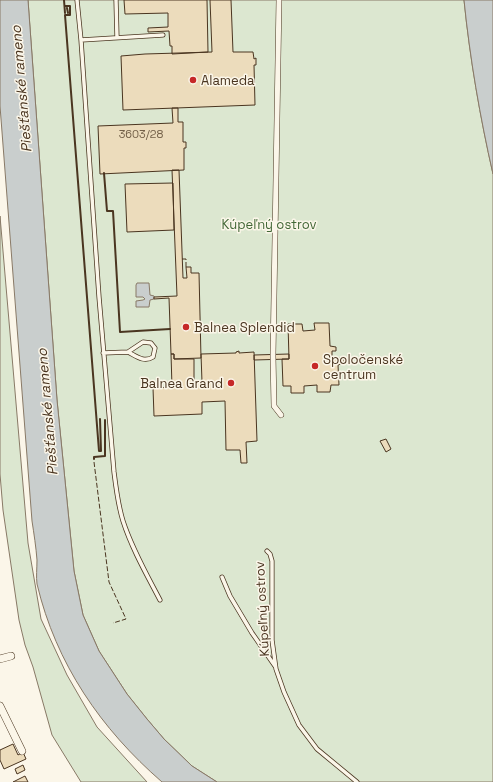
<svg xmlns="http://www.w3.org/2000/svg" width="493" height="782" viewBox="0 0 493 782" font-family="'Space Grotesk',sans-serif">
<style>
.green{fill:#dce7d0;stroke:#887966}
.water{fill:#c9cecd;stroke:#887966}
.building{fill:#ecdcbc;stroke:#4a3520}
.lines{fill:none;stroke-linecap:round;stroke-linejoin:round}
.service-casing{stroke:#4a3520;stroke-width:5}
.pedestrian-casing{stroke:#4a3520;stroke-width:6}
.minor-casing{stroke:#4a3520;stroke-width:8}
.service{stroke:#fbf6e9;stroke-width:3.5}
.pedestrian{stroke:#fbf6e9;stroke-width:5}
.minor{stroke:#fbf6e9;stroke-width:7}
.fence{stroke:#4a3520;stroke-width:1;stroke-dasharray:5 2;stroke-linecap:butt}
.wall{stroke:#4a3520;stroke-width:2}
.poi-dot{fill:#c62828;stroke:#fbf6e9;stroke-width:1.5}
.labels{text-anchor:middle;dominant-baseline:central;stroke-width:3;stroke-linejoin:round;paint-order:stroke}
.number-label{font-size:11px;fill:#725f47}
.poi-label{font-size:13px;fill:#4a3520;stroke:#fbf6e9;text-anchor:start}
.park-label{font-size:13px;fill:#436837;stroke:#fbf6e9}
.street-label{font-size:13px;fill:#4a3520;stroke:#fbf6e9}
.water-label{font-size:14px;font-style:italic;fill:#4a3520;stroke:#fbf6e9}
</style>
<rect width="100%" height="100%" fill="#fbf6e9"/>
<path class="green" d="M28,0h436c6,59 16,117 29,174v608h-276l-25,-16 -28,-27 -17,-20 -20,-25 -28,-43 -16,-36 -9,-44 -17,-171z
M0,216l28,327 13,76 26,56 30,52 50,55h-66l-29,-47 -19,-68 -8,-22 -6,-25 -16,-110 -3,-36z"/>
<path class="water" d="M0,0h28l29,400 17,171 9,44 16,36 28,43 20,25 17,20 28,27 25,16h-55c-61,-53 -106,-118 -125,-198 -1,-7 0,-16 0,-24 -1,-13 -3,-26 -5,-39l-32,-415z
M464,0h29v174c-13,-57 -23,-115 -29,-174z
M137,283h12l1,12 4,1v3l-4,1 -1,7h-13v-6l7,-1 2,-1 -2,-2h-7v-12z"/>
<path class="building" d="M124,0h83l1,52 -36,2v-8h-2l-1,-15 -21,1v-4l20,-1v-14l-43,1z
M210,0h21l2,52h20l1,7 2,-1v7h-2l1,40 -132,5 -2,-54 24,-2 67,-2z
M172,108h6v14h5v20h3v6h-2v22l-84,4 -2,-48 75,-3z
M172,170h7l4,108h4l-1,-11h5v6h8l2,85 -27,1v-5h-3l-2,-56 -15,1v-2l23,-1z
M173,183l1,47 -47,2 -2,-48z
M314,323h15l1,23 6,1v4h-4v7h12v5l-6,2 1,20h-8l-1,7h-13v-7l-13,1v7h-13v-7h-8l-1,-27h7l-1,-35h14l1,7 12,-1z
M239,351v2l15,-1 3,89 -11,1 1,21h-6l-1,-13h-14l-1,-49 -23,1v12l-48,2 -1,-28 19,-1 -1,-33h3v5h20v23h8l-1,-28 35,-1v-1z
M289,354v5l-35,1v-5z
M386,439l5,10 -5,3 -6,-11z
M13,744l5,11 5,-3 3,7 -22,10 -4,-9v-10z
M23,765l2,5 -8,4 -2,-5z
M25,776l3,6h-15z"/>
<g class="lines">
<defs>
<path id="service" d="M77,0l4,40 18,257 15,175c2,16 4,33 9,49 9,28 24,54 37,79
M116,0l1,38
M81,40l82,-5
M143,342l8,1 4,5 -2,9c-9,6 -17,-1 -25,-5z
M103,353l25,-1
M267,551l3,3 2,7v79l4,29 8,23 15,33 18,24 40,33
M222,577l8,19 22,37 23,33"/>
<path id="pedestrian" d="M279,0l-6,356 1,50 7,9"/>
<path id="minor" d="M0,659l11,-3
M0,706l22,45"/>
</defs>
<use href="#service" class="service-casing"/>
<use href="#pedestrian" class="pedestrian-casing"/>
<use href="#minor" class="minor-casing"/>
<use href="#service" class="service"/>
<use href="#pedestrian" class="pedestrian"/>
<use href="#minor" class="minor"/>
<path class="fence" d="M182,259h4v8
M94,462l15,120 17,37 -13,4"/>
<path class="wall" d="M64,0l1,13
M65,6h5v9h-5l34,436h2l-1,-32
M67,8l1,5
M104,173l3,38h6l7,121 50,-3
M94,459v-2l11,-1v-36"/>
</g>
<g class="poi-dot">
<circle cx="193" cy="80" r="4"/>
<circle cx="186" cy="327" r="4"/>
<circle cx="315" cy="366" r="4"/>
<circle cx="231" cy="383" r="4"/>
</g>
<g class="labels">
<g class="number-label">
<text x="141" y="134">3603/28</text>
</g>
<g class="poi-label">
<text x="201" y="80">Alameda</text>
<text x="194" y="327">Balnea Splendid</text>
<text x="323" y="359">Spoločenské<tspan x="323" dy="15">centrum</tspan></text>
<text x="223" y="383" text-anchor="end">Balnea Grand</text>
</g>
<g class="park-label">
<text x="269" y="224">Kúpeľný ostrov</text>
</g>
<g class="street-label">
<text transform="translate(262 609) rotate(-93)">Kúpeľný ostrov</text>
</g>
<g class="water-label">
<text transform="translate(21 89) rotate(-95)">Piešťanské rameno</text>
<text transform="translate(47 412) rotate(-95)">Piešťanské rameno</text>
</g>
</g>
</svg>
